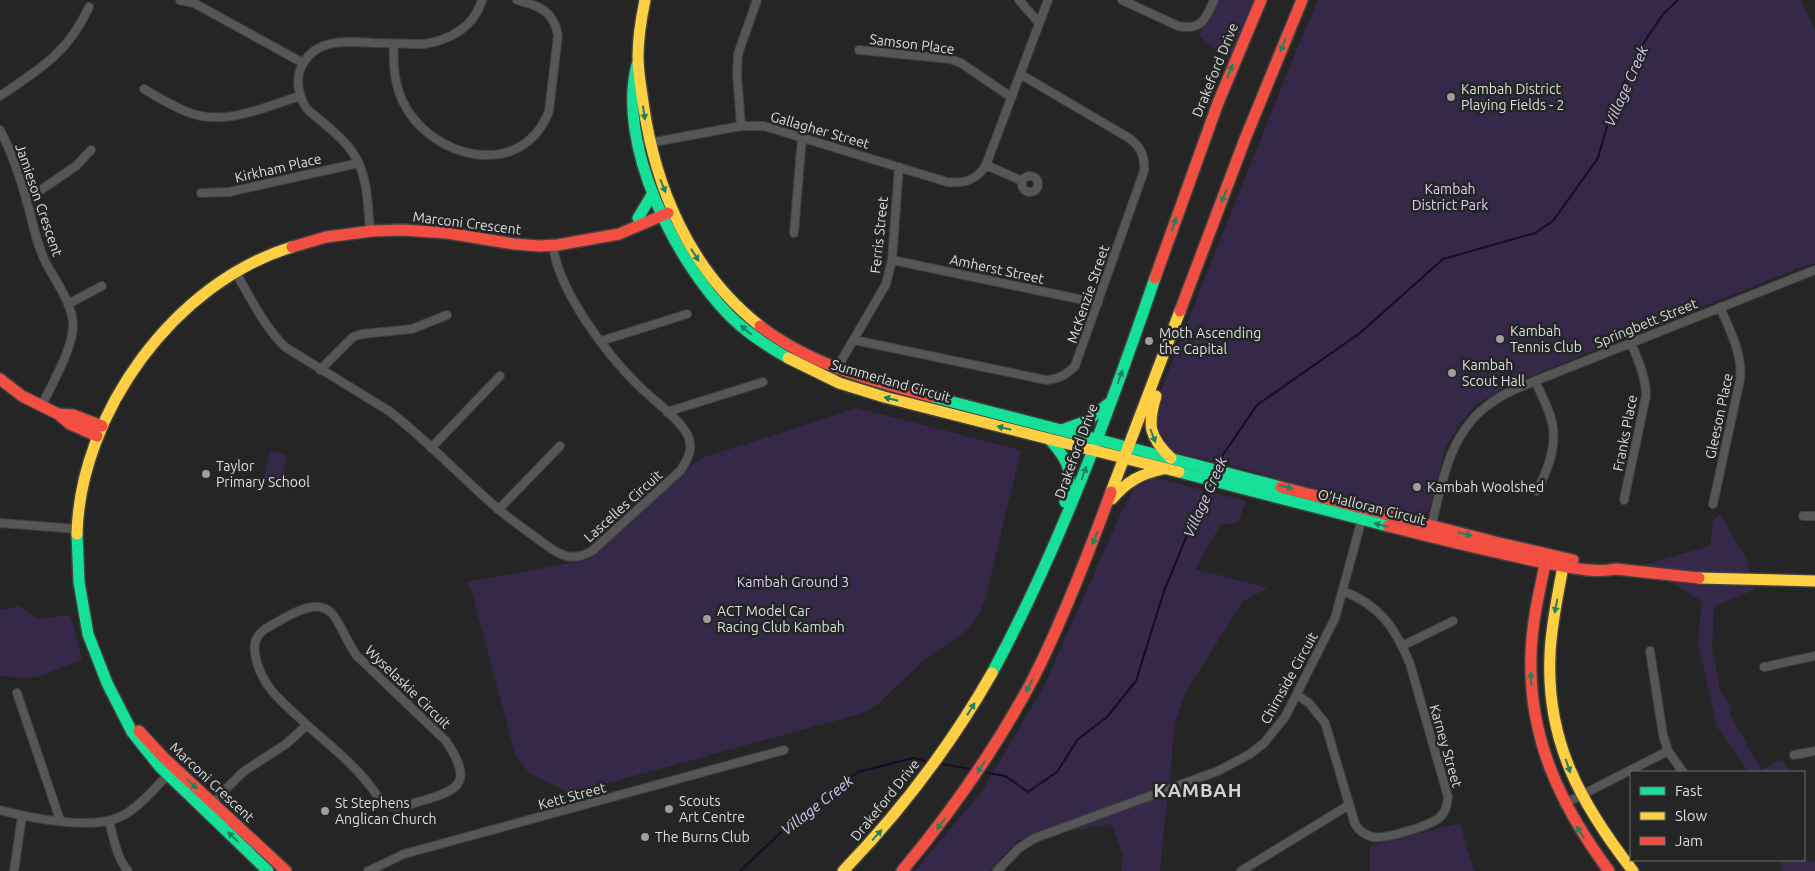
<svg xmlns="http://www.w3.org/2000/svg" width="1815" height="871" viewBox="0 0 1815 871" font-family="Ubuntu,sans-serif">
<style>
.green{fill:#352848}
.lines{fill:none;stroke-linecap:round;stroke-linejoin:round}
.stream{stroke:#19092a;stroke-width:2}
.street-casing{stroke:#3f4040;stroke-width:10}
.fast-casing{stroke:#3f4040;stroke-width:14}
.slow-casing{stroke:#3f4040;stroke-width:14}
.jam-casing{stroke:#3f4040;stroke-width:14}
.street{stroke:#555655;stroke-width:8}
.fast{stroke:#16e098;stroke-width:11}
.slow{stroke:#ffcf43;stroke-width:11}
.jam{stroke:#f24e42;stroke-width:11}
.oneway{fill:#1d835e}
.poi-dot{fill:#9d9e9d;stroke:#242625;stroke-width:2}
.labels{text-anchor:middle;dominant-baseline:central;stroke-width:5;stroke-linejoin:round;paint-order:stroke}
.street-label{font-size:14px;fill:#dddfde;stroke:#242625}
.poi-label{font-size:14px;fill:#dddfde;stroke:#242625;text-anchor:start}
.park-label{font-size:14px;fill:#dfcef9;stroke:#242625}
.water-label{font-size:15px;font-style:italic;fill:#dacaf4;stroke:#242625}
.district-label{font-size:19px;font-weight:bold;letter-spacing:1px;fill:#d0d3d1;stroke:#242625}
</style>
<rect width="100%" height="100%" fill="#252525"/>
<path class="green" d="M1216,0h39l-26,61 -30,-25z
M1318,0h483l14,31v232l-19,6 -270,109 -18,8 -26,15 -7,5 -14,16 -16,27 -16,61 -9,7 -96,-24 -82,-25 -64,-15 -12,-5 -11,-15 4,-36 19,-52 123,-306z
M857,408l164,42 -36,150 -6,14 -13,17 -42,29 -47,45 -17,9 -292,80 -6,-5 -33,-16 -14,-19 -43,-161 -5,-11 119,-22 113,-101z
M270,451l17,4 -7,30 -17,-4z
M1155,478l91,23 -8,22 -17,1 -26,45 73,19 -25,13 -59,94 -9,29 -15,147h-39l2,-15 -11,-32 -94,16 -28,31h-76l67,-78 63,-107 78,-175 13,-24z
M1720,514l28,48 6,28 -40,16 -2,42 8,41 12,21 -3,2 32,58 21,-11 9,13h-43l-31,-45 -19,-85 4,-41 -59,-36 67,-19 3,-26z
M19,606l20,13 31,-4 12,44 -41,17 -14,2 -27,-2v-66z
M1460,823l14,48h-104v-25z
M1804,859l4,4 7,-2v10h-33l-1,-11z"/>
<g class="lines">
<path class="stream" d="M1216,465l41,-60 103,-72 83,-74 92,-26 18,-12 45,-63 14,-49 31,-65 20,-30 15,-14
M941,764l30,5
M983,772l22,4 23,16 29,-20 21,-33 29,-22 29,-36 28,-90 44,-107
M740,871l65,-61 53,-38 55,-14 16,4"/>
<defs>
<path id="street" d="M180,0l14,3 109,60
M1019,0l20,23
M1122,0l56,26c23,5 28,-7 36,-26
M394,44c-1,20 0,37 8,56 27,59 120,82 147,11l9,-76c-5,-25 -19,-29 -41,-35
M859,50l91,9 11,4 50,34
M144,89c13,8 27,16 41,22 38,17 79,-4 115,-15
M0,96c40,-27 68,-43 89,-89
M741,126l-4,-52 1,-20 19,-54
M0,130c14,26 22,54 30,83 4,17 8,34 16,50 10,19 27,41 27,63 0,22 -22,60 -32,81
M638,145l103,-19h23l183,56c17,2 30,-2 39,-17l62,-165
M986,165l36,16
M1022 184a8 8 0 1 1 16 0a8 8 0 1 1-16 0Z
M201,193l28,-1 130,-29
M26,200l50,-34 15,-16
M370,231c-2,-23 -2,-47 -11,-67 -8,-19 -25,-32 -40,-45 -5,-4 -11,-8 -14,-13 -6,-11 -9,-24 -5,-36 13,-33 46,-29 75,-27 16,0 33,1 49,1 26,-4 50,-17 58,-44
M794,233l8,-96
M892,260l206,43
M236,273c15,26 28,53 49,74l104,64c50,38 89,87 142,123 10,7 21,17 32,21 10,4 20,1 29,-4l88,-80c7,-10 14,-22 8,-35 -7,-16 -35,-36 -48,-49 -33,-32 -81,-95 -87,-141
M68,304l34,-18
M854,340l192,40c13,-1 20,-5 29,-14l69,-195c1,-15 -3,-24 -15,-33l-109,-64
M601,341l86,-27
M320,370l33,-33 9,-3 50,-5 35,-14
M830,380l56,-96 6,-24 7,-93
M1535,381c7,15 16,31 18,47 3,22 -7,45 -16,63
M667,412l96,-30
M431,448l69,-72
M1624,500l22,-104c0,-19 -8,-36 -15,-53
M1713,504l27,-124c3,-26 -10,-49 -20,-73
M498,510l62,-64
M1803,516h12
M0,523l77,6
M1431,528c11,-46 18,-96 60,-125 13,-10 29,-16 44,-22l280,-111
M1402,646l51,-25
M1650,651l13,84 5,16
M1764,667l51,-11
M17,693l43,127
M1297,695l12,8 16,20 30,101c4,7 10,11 18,13 13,2 56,-11 66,-19 7,-6 8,-13 9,-21l-38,-133c-14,-35 -30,-59 -67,-73
M1794,755l21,-4
M1564,804l104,-53 15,21
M210,805l33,-33 43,-28 21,-19c-22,-21 -44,-36 -51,-66 -3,-14 -2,-21 9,-30 19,-10 53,-36 69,-13 9,13 14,28 23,40l89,85c26,39 17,49 -25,60 -10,3 -23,8 -33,4 -9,-3 -12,-13 -18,-19 -17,-23 -42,-42 -63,-61
M0,810c30,8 94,21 122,6 19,-10 34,-30 49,-44
M109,821c5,17 7,36 19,50
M14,871l8,-55
M368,871l36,-17 380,-104
M997,871l22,-23 16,-10 183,-67 32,-17 14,-11 21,-26 50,-99 28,-103
M1241,871l108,-66"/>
<path id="fast" d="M637,65c-21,78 38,196 93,251 17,17 37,30 58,42
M638,218l15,-25
M933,397l348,90
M1062,430l25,-9 21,-17
M1051,441c20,22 22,33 14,61
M1179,472l209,54
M77,534l2,48 9,52 19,49 25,49 28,35 108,104
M992,673c68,-126 117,-261 163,-395"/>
<path id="slow" d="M645,0c-4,19 -7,38 -7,57 0,15 3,30 5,45 12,86 47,169 117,224
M788,358l51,25 45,14 295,75
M1156,396c-9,29 -7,41 15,62
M1111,492l69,-181
M1112,499c15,-18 29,-25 51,-30
M77,534c3,-121 98,-252 215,-287
M1564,560c-5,31 -13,63 -14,95 -4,87 31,149 83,216
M1699,578l116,3
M843,871c58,-60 108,-126 149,-198"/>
<path id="jam" d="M292,247l34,-10 46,-6 31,-1 44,3 67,11 26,2 17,-1 62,-11 49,-21
M1155,278l63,-175 43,-103
M1180,311l65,-172 57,-139
M760,326c51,39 112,55 173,71
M0,379l22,17 36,18 12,10 27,12
M58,414l15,1 29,11
M1281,487l218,56 74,17
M1388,526c50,13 101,25 152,36 23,4 54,12 76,7l83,9
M1547,556c-7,32 -15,65 -16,98 -3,83 29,151 78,217
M139,731l25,27 122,113
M902,871c50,-60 95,-124 132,-194 30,-60 54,-122 77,-185"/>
</defs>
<use href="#street" class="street-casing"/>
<use href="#fast" class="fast-casing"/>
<use href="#slow" class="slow-casing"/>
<use href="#jam" class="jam-casing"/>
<use href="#street" class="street"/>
<use href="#fast" class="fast"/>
<use href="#slow" class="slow"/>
<use href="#jam" class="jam"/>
</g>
<defs><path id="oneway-solid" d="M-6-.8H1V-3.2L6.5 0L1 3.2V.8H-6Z" transform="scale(1.25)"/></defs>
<g class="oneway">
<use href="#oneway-solid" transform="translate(1283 45) rotate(112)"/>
<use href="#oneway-solid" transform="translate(1230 71) rotate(-68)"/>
<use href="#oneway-solid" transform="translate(644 113) rotate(82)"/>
<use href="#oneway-solid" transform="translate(663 186) rotate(68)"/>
<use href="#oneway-solid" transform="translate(1224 196) rotate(111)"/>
<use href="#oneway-solid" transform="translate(1174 224) rotate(-71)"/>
<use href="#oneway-solid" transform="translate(695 255) rotate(58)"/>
<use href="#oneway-solid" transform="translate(746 330) rotate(-140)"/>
<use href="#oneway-solid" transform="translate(1120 377) rotate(-70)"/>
<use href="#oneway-solid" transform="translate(891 399) rotate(-166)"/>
<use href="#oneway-solid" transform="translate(1004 428) rotate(-166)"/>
<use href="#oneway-solid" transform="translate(1153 436) rotate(69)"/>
<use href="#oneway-solid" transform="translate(1084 473) rotate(-70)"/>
<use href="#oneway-solid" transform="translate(1286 487) rotate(15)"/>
<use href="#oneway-solid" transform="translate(1381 525) rotate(-166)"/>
<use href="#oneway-solid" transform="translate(1465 534) rotate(14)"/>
<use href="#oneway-solid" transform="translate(1095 538) rotate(111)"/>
<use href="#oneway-solid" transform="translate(1556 606) rotate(101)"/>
<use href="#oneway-solid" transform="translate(1531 679) rotate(-93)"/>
<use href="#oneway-solid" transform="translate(1029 686) rotate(118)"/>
<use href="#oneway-solid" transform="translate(971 709) rotate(-58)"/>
<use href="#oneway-solid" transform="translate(1568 766) rotate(71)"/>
<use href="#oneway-solid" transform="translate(981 767) rotate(123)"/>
<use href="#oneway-solid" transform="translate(192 784) rotate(43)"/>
<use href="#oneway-solid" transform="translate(941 824) rotate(126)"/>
<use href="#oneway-solid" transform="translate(1580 832) rotate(-123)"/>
<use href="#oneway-solid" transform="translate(877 835) rotate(-48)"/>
<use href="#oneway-solid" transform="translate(233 837) rotate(-136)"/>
</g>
<g class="poi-dot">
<circle cx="1451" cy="97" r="5"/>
<circle cx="1500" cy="339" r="5"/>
<circle cx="1149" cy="341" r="5"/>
<circle cx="1452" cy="373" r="5"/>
<circle cx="206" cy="474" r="5"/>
<circle cx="1417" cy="487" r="5"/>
<circle cx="707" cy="619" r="5"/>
<circle cx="669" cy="809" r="5"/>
<circle cx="325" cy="811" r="5"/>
<circle cx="645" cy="837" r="5"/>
</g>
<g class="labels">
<g class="street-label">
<text transform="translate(912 44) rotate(7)">Samson Place</text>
<text transform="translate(1215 70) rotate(-68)">Drakeford Drive</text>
<text transform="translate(820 130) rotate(16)">Gallagher Street</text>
<text transform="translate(278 168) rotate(-13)">Kirkham Place</text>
<text transform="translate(39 200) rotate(71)">Jamieson Crescent</text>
<text transform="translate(467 223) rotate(7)">Marconi Crescent</text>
<text transform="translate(879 235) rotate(-84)">Ferris Street</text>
<text transform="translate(997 269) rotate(12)">Amherst Street</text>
<text transform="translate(1088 294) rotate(-71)">McKenzie Street</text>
<text transform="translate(1646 323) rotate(-22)">Springbett Street</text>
<text transform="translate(891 381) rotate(16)">Summerland Circuit</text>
<text transform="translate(1719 416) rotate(-78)">Gleeson Place</text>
<text transform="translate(1625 433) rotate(-79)">Franks Place</text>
<text transform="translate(1076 451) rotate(-70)">Drakeford Drive</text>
<text transform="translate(623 506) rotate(-42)">Lascelles Circuit</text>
<text transform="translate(1372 507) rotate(14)">O'Halloran Circuit</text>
<text transform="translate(1289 678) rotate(-61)">Chirnside Circuit</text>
<text transform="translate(408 687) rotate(44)">Wyselaskie Circuit</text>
<text transform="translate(1446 746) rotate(74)">Karney Street</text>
<text transform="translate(212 782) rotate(43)">Marconi Crescent</text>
<text transform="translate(572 796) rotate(-15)">Kett Street</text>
<text transform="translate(885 800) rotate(-51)">Drakeford Drive</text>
</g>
<g class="poi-label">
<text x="1461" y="89">Kambah District<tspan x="1461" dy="16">Playing Fields - 2</tspan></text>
<text x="1510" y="331">Kambah<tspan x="1510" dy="16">Tennis Club</tspan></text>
<text x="1159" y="333">Moth Ascending<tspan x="1159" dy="16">the Capital</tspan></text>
<text x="1462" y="365">Kambah<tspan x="1462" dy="16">Scout Hall</tspan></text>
<text x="216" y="466">Taylor<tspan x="216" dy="16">Primary School</tspan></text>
<text x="1427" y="487">Kambah Woolshed</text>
<text x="717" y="611">ACT Model Car<tspan x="717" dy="16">Racing Club Kambah</tspan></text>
<text x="679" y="801">Scouts<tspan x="679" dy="16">Art Centre</tspan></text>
<text x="335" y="803">St Stephens<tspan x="335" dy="16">Anglican Church</tspan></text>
<text x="655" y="837">The Burns Club</text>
</g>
<g class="park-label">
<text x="1450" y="189">Kambah<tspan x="1450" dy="16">District Park</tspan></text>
<text x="793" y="582">Kambah Ground 3</text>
</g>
<g class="water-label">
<text transform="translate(1626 86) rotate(-66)">Village Creek</text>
<text transform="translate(1205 497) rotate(-66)">Village Creek</text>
<text transform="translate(817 805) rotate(-38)">Village Creek</text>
</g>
<g class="district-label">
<text x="1198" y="790">KAMBAH</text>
</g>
</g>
<rect x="1630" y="771" width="175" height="90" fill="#242625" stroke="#6e706f"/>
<rect x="1640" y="787" width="25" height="8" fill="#16e098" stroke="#6e706f"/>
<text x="1675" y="796" font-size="15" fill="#dddfde">Fast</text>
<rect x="1640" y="812" width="25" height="8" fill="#ffcf43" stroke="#6e706f"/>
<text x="1675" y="821" font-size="15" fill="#dddfde">Slow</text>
<rect x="1640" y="837" width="25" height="8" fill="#f24e42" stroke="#6e706f"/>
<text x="1675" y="846" font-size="15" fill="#dddfde">Jam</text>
</svg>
